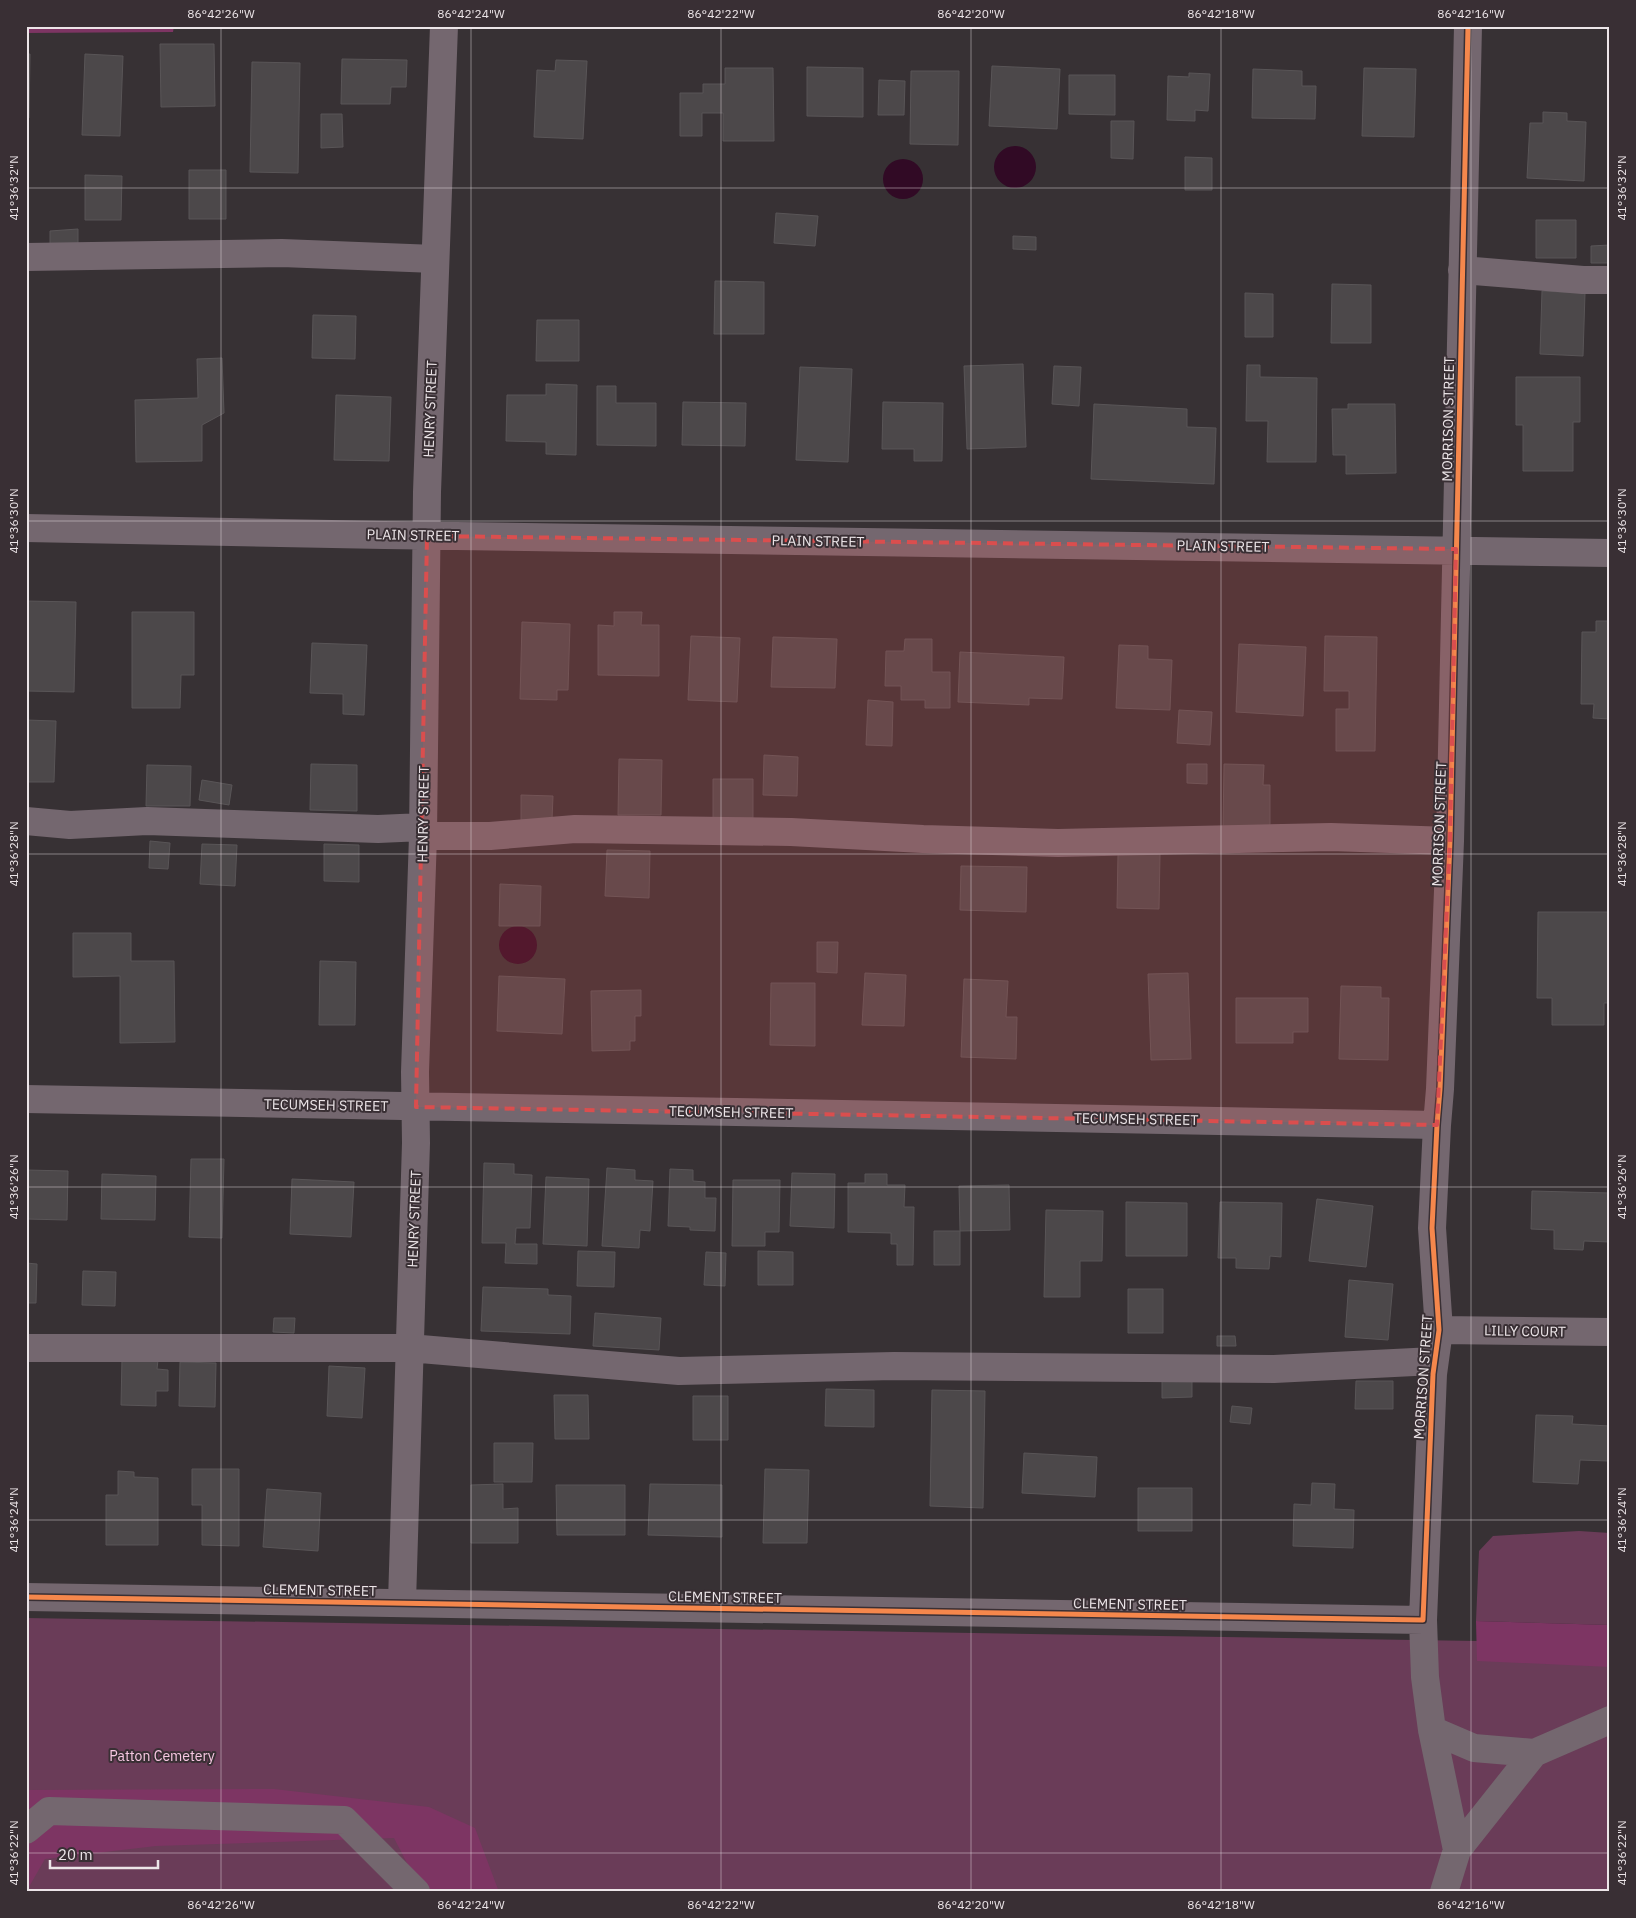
<svg xmlns="http://www.w3.org/2000/svg" width="1636" height="1918" viewBox="0 0 1636 1918" font-family="'IBM Plex Sans',sans-serif">
<style>
.green{fill:#6a3c58}
.forest{fill:#7d3563}
.water{fill:#310a25}
.building{fill:#4c484a;stroke:#595557}
.lines{fill:none;stroke-linecap:round;stroke-linejoin:round}
.minor{stroke:#74676f;stroke-width:28}
.cycleway-casing{stroke:#392f34;stroke-width:8}
.cycleway{stroke:#f5874c;stroke-width:5}
.marked{fill:#da4e4e;fill-opacity:0.2;stroke:#da4e4e;stroke-width:4;stroke-dasharray:10 6;stroke-linejoin:round}
.ticks{fill:none;stroke:#ece5e8;stroke-width:1;stroke-opacity:0.45}
.labels{text-anchor:middle;dominant-baseline:central;stroke-width:4;stroke-linejoin:round;paint-order:stroke}
.street-label{font-size:14px;fill:#ece5e8;stroke:#392f34}
.park-label{font-size:14px;fill:#f7c7e2;stroke:#392f34}
.neatline{fill:none;stroke:#ece5e8;stroke-width:2}
.ticks-label{font-size:12px;text-anchor:middle;fill:#ece5e8}
</style>
<rect width="100%" height="100%" fill="#373134"/>
<path class="green" d="M1579,1531l31,2v92l-134,-4 3,-70 14,-15z
M26,1618l1584,25v249h-1584z"/>
<path class="forest" d="M26,26h148l-1,6 -147,1z
M1476,1621l134,4v42l-133,-6z
M274,1789l155,18 46,21 24,64h-77l-28,-54 -238,8 -111,13 -19,33v-102z"/>
<path class="water" d="M994 167a21 21 0 1 1 42 0a21 21 0 1 1-42 0Z
M883 179a20 20 0 1 1 40 0a20 20 0 1 1-40 0Z
M499 945a19 19 0 1 1 38 0a19 19 0 1 1-38 0Z"/>
<path class="building" d="M160,44h54l1,62 -54,1z
M26,54h4l-1,64h-3z
M85,54l38,2 -3,80 -38,-1z
M342,59l65,1 -1,27h-15l-1,17h-49z
M556,60l31,1 -4,78 -49,-2 3,-67 18,1z
M252,62l48,1 -2,110 -48,-1z
M992,66l68,3 -3,60 -68,-3z
M807,67l56,1v49l-56,-1z
M725,68h48l1,73h-51v-28h-21v23h-22v-43h23v-9h22z
M1364,68l52,1 -2,68 -52,-1z
M1253,69l49,2v15h14l-1,33 -63,-1z
M911,71h48l-1,74 -48,-1z
M1189,73l21,1 -2,37 -13,-1v11l-28,-1 1,-44 21,1z
M1069,75h46v40l-46,-1z
M879,80l26,1 -1,34h-26z
M1543,112l24,1v8l19,1 -2,59 -57,-3 3,-55h13z
M321,114h21l1,33 -22,1z
M1111,121h23l-1,38 -22,-1z
M1185,157l27,1v32h-27z
M189,170h37v49h-37z
M85,175l37,1 -1,44h-36z
M776,213l42,3 -3,30 -41,-3z
M1536,220h40v38h-40z
M78,229v16l-28,1v-15z
M1013,236l23,1v13l-23,-1z
M1610,245v18h-19v-17z
M715,281l49,1v52h-50z
M1332,284l39,1v58h-40z
M1542,291l43,2 -2,63 -43,-2z
M1245,293l28,1v43h-28z
M313,315l43,1 -1,43 -43,-1z
M537,320h42v41h-43z
M222,358l2,55 -22,12v36l-66,1 -1,-62 63,-2 -1,-39z
M1023,364l3,83 -59,2 -3,-83z
M1247,365h13v12l57,1 -1,84h-49l1,-41h-22z
M1054,366l27,1 -2,39 -27,-2z
M800,367l52,2 -4,93 -52,-2z
M1516,377h64v45h-7v49h-50v-46h-7z
M546,384l31,1 -1,70 -30,-1v-12l-40,-1 1,-46h39z
M597,386h19v17h40v43l-59,-1z
M336,395l55,2 -2,64 -55,-1z
M683,402l63,1 -1,43 -63,-1z
M883,402l60,1 -1,58h-28v-12h-32z
M1094,404l93,5v18l29,1 -2,56 -123,-5z
M1348,404h47l1,69 -50,1v-19h-13l-1,-46h16z
M26,601l50,1 -2,90 -48,-1z
M132,612h62v63h-13l-1,33h-48z
M614,612h28l-1,13h18v51l-61,-1v-50l16,1z
M1596,621h14v98l-17,-1 1,-14h-13l1,-72h14z
M522,622l48,2 -2,66h-11v10l-37,-1z
M691,636l49,2 -3,64 -49,-2z
M1325,636l52,1 -2,114h-39v-42h13v-18h-25z
M773,637l64,2 -2,49 -64,-1z
M905,639h27v33h18v36h-25v-8h-24v-14h-16l1,-35h18z
M312,643l55,2 -3,70 -21,-1v-20l-33,-1z
M1239,644l67,3 -3,69 -67,-4z
M1119,645l29,1v13l24,1 -2,50 -54,-2z
M960,652l104,5 -2,42 -33,-1v7l-71,-3z
M868,700l25,2 -1,44 -26,-1z
M1179,710l33,2 -2,33 -33,-2z
M26,720l30,1 -2,61h-28z
M764,755l34,2 -1,39 -34,-1z
M619,759l43,1 -1,55h-43z
M311,764l46,1v46l-47,-1z
M1187,764h20v20l-20,-1z
M1224,764l40,1 -1,20h7v44h-47z
M147,765l44,1 -1,40h-44z
M713,779h40v39h-40z
M202,780l30,5 -3,20 -30,-5z
M521,795l32,1 -1,24h-31z
M150,841l20,2 -2,26 -19,-1z
M202,844l35,1 -2,41 -35,-2z
M324,844l35,1v37l-35,-1z
M607,850l43,1 -1,47 -44,-2z
M1118,854h42l-1,55 -42,-1z
M961,866l66,1 -1,45 -66,-2z
M500,884l41,2 -1,40h-41z
M1538,912h72v91h-6v22h-52v-27h-15z
M73,933h58v28h43l1,81 -55,1v-67l-47,1z
M817,942h21l-1,31 -20,-1z
M320,961l36,1 -1,63h-36z
M865,973l41,2 -2,51 -42,-1z
M1188,973l3,86 -40,1 -3,-86z
M499,976l66,3 -3,55 -65,-3z
M964,979l44,2 -2,36h11l-1,42 -55,-2z
M771,983h44v63l-45,-1z
M1341,986l40,1v11h8l-1,62 -49,-1z
M641,990v26h-6v25h-5v9l-38,1 -1,-60z
M1236,998h72v34h-15v11h-57z
M191,1159h33l-2,79 -33,-1z
M484,1163l30,1v10l18,1 -2,53h-14l-1,16h22v20l-32,-1 1,-20h-24z
M607,1168l28,2v10l18,1 -3,50 -10,-1 -1,18 -37,-2z
M670,1169l23,1v11l12,1v16h11l-1,33 -25,-1v-3l-22,-1z
M26,1170l42,1 -1,49 -41,-1z
M792,1173l43,1 -1,54 -44,-2z
M102,1174l54,2 -1,44 -54,-1z
M865,1174h22v11h18l-1,22h10l-1,58h-16v-21h-6v-11l-43,-1v-49h17z
M546,1177l43,2 -2,67 -44,-2z
M292,1179l62,3 -3,55 -61,-3z
M733,1180h47l-1,52h-14v14h-33z
M1009,1185l1,45 -50,1 -1,-45z
M1532,1191l78,2v49l-26,-1 -1,9 -29,-1v-19l-23,-1z
M1317,1199l56,7 -7,61 -57,-6z
M1126,1202l61,1v53h-61z
M1220,1202l62,1 -1,54 -11,-1 -1,13 -33,-1v-10h-18z
M1046,1210l57,1 -1,50h-22v36h-36z
M934,1231h26v34h-26z
M578,1251l37,1 -1,35 -37,-1z
M758,1251l35,1v33h-35z
M706,1252l20,1 -1,33 -21,-1z
M26,1263l11,1 -1,39h-10z
M83,1271l33,1 -1,34 -33,-1z
M1349,1280l44,4 -5,56 -43,-3z
M483,1287l65,2v6l23,1 -1,38 -89,-3z
M1128,1289h35v44h-35z
M595,1313l66,5 -2,32 -66,-4z
M274,1318h21l-1,15 -21,-1z
M1217,1336h18l1,10h-19z
M122,1358l36,2 -1,9 11,1v21h-12v15l-35,-1z
M180,1362l36,1 -1,44 -36,-1z
M329,1366l36,2 -3,50 -35,-2z
M1192,1379v18l-30,1v-18z
M1356,1381h37v28h-38z
M826,1389l48,1v37l-49,-1z
M932,1390l53,1 -2,117 -53,-2z
M554,1395h34l1,44h-34z
M693,1396h35v44h-35z
M1232,1406l20,2 -2,16 -20,-2z
M1536,1415l37,1 -1,8 38,2 -2,35 -28,-1 -2,24 -45,-2z
M494,1443h39l-1,39h-38z
M1024,1453l73,4 -2,40 -73,-4z
M192,1469h47v77l-37,-1v-40h-10z
M765,1469l44,1 -2,73h-44z
M118,1471l16,1v5l24,1v67h-52v-50h12z
M1312,1483l23,1 -1,25 20,1 -1,38 -60,-2 1,-42 17,1z
M503,1484v25l15,-1v35h-47v-58z
M650,1484l72,1v52l-74,-2z
M556,1485h69v50h-68z
M1138,1488h54v43h-54z
M267,1489l54,4 -3,58 -55,-4z"/>
<g class="lines">
<path class="minor" d="M1468,26l-18,815 -10,248 -3,36 -5,103 7,102 -6,44 -10,246 2,57 7,53 25,120 77,-97 76,-33
M26,257l256,-4 153,6
M1462,270l121,10h27
M26,528l358,7 1226,18
M26,821l44,4 77,-4 231,8 45,-2
M423,836h67l85,-7 216,3 132,7 135,4 273,-6 119,4
M26,1099l1411,26
M1439,1330l171,2
M26,1348h383l270,23 215,-5 380,3 160,-8
M26,1597l1397,23
M402,1602l14,-459 -1,-71 8,-236 4,-344 17,-466
M1432,1730l42,18 60,5
M26,1830l23,-19 295,9 72,72
M1444,1892l13,-42"/>
<defs>
<path id="cycleway" d="M26,1597l1397,23 10,-246 6,-44 -7,-102 5,-103 3,-36 10,-248 18,-815"/>
</defs>
<use href="#cycleway" class="cycleway-casing"/>
<use href="#cycleway" class="cycleway"/>
</g>
<path class="marked" d="M427,536l1029,13 -6,292 -13,284 -1021,-18z"/>
<path class="ticks" d="M221,26v1866M471,26v1866M721,26v1866M971,26v1866M1221,26v1866M1471,26v1866M26,188h1584M26,521h1584M26,854h1584M26,1187h1584M26,1520h1584M26,1853h1584"/>
<g class="labels">
<g class="street-label">
<text transform="translate(430 409) rotate(-88)">HENRY STREET</text>
<text transform="translate(1448 419) rotate(-89)">MORRISON STREET</text>
<text transform="translate(413 535) rotate(1)">PLAIN STREET</text>
<text transform="translate(818 541) rotate(1)">PLAIN STREET</text>
<text transform="translate(1223 546) rotate(1)">PLAIN STREET</text>
<text transform="translate(423 814) rotate(-89)">HENRY STREET</text>
<text transform="translate(1439 824) rotate(-88)">MORRISON STREET</text>
<text transform="translate(326 1105) rotate(1)">TECUMSEH STREET</text>
<text transform="translate(731 1112) rotate(1)">TECUMSEH STREET</text>
<text transform="translate(1136 1119) rotate(1)">TECUMSEH STREET</text>
<text transform="translate(414 1219) rotate(-88)">HENRY STREET</text>
<text transform="translate(1525 1331) rotate(1)">LILLY COURT</text>
<text transform="translate(1423 1377) rotate(-86)">MORRISON STREET</text>
<text transform="translate(320 1590) rotate(1)">CLEMENT STREET</text>
<text transform="translate(725 1597) rotate(1)">CLEMENT STREET</text>
<text transform="translate(1130 1604) rotate(1)">CLEMENT STREET</text>
</g>
<g class="park-label">
<text x="162" y="1756">Patton Cemetery</text>
</g>
</g>
<rect width="1636" height="1918" fill="none" stroke="#392f34" stroke-width="55"/>
<path d="M50 1860v8h108v-8" fill="none" stroke="#ece5e8" stroke-width="2.5"/>
<text x="58" y="1860" font-size="15" fill="#ece5e8" stroke="#392f34" stroke-width="4" paint-order="stroke">20 m</text>
<rect x="28" y="28" width="1580" height="1862" class="neatline"/>
<g class="ticks-label">
<text x="221" y="18">86°42'26"W</text>
<text x="471" y="18">86°42'24"W</text>
<text x="721" y="18">86°42'22"W</text>
<text x="971" y="18">86°42'20"W</text>
<text x="1221" y="18">86°42'18"W</text>
<text x="1471" y="18">86°42'16"W</text>
<text transform="translate(14 188) rotate(-90)" y="4">41°36'32"N</text>
<text transform="translate(1622 188) rotate(-90)" y="4">41°36'32"N</text>
<text transform="translate(14 521) rotate(-90)" y="4">41°36'30"N</text>
<text transform="translate(1622 521) rotate(-90)" y="4">41°36'30"N</text>
<text transform="translate(14 854) rotate(-90)" y="4">41°36'28"N</text>
<text transform="translate(1622 854) rotate(-90)" y="4">41°36'28"N</text>
<text transform="translate(14 1187) rotate(-90)" y="4">41°36'26"N</text>
<text transform="translate(1622 1187) rotate(-90)" y="4">41°36'26"N</text>
<text transform="translate(14 1520) rotate(-90)" y="4">41°36'24"N</text>
<text transform="translate(1622 1520) rotate(-90)" y="4">41°36'24"N</text>
<text transform="translate(14 1853) rotate(-90)" y="4">41°36'22"N</text>
<text transform="translate(1622 1853) rotate(-90)" y="4">41°36'22"N</text>
<text x="221" y="1909">86°42'26"W</text>
<text x="471" y="1909">86°42'24"W</text>
<text x="721" y="1909">86°42'22"W</text>
<text x="971" y="1909">86°42'20"W</text>
<text x="1221" y="1909">86°42'18"W</text>
<text x="1471" y="1909">86°42'16"W</text>
</g>
</svg>
